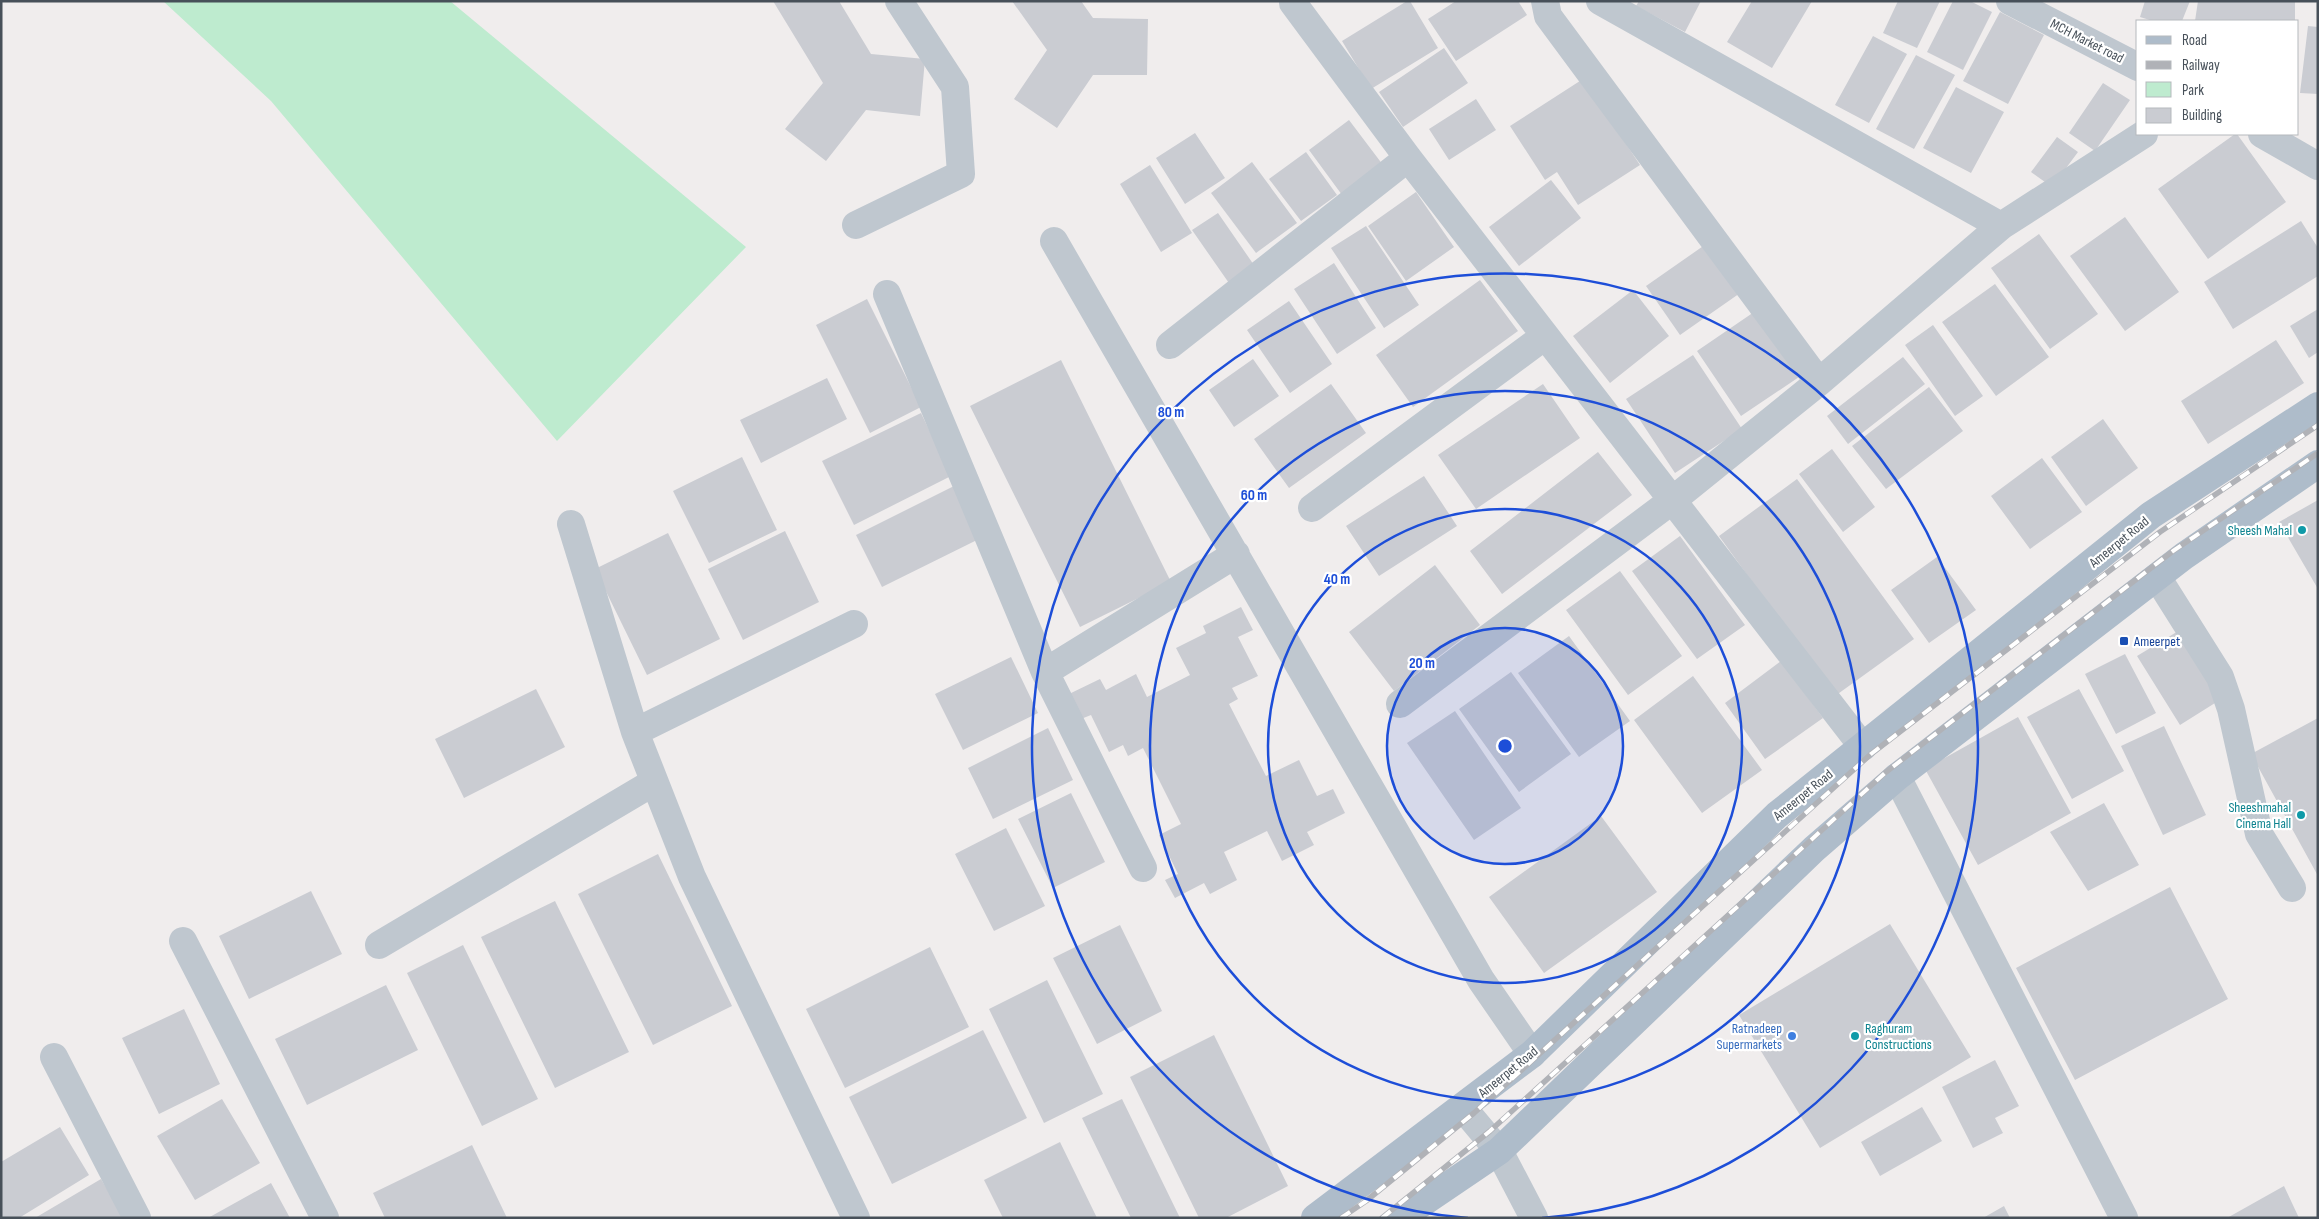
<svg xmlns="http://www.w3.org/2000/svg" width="2319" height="1219" viewBox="0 0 2319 1219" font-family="'Sofia Sans Condensed',sans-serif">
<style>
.green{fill:#beebcf}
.building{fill:#caccd2}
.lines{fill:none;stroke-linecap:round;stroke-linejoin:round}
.minor{stroke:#bfc7cf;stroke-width:28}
.major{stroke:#aebcca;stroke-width:28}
.rail-casing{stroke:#b0b2b7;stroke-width:5.5}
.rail{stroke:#fff;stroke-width:4;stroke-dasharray:11;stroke-linecap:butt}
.ring{fill:none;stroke:#1d4ed8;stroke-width:2.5}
.culture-dot{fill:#0f9aa8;stroke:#fff;stroke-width:2}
.transit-dot{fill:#1a4fb4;stroke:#fff;stroke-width:2}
.shop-dot{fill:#3f7fe0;stroke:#fff;stroke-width:2}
.labels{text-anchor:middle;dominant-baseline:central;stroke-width:4.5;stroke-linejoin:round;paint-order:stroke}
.street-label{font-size:14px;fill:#475059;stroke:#fff}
.culture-label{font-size:14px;fill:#0d838f;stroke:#fff;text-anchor:end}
.transit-label{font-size:14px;fill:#164399;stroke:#fff;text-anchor:start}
.shop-label{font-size:14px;fill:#366cbe;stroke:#fff;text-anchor:end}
.centre{fill:#1d4ed8;stroke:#fff;stroke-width:2.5}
.ring-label{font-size:15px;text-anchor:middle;font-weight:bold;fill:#1d4ed8;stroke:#fff;stroke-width:4.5;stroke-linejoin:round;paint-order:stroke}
</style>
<rect width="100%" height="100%" fill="#f0eded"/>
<path class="green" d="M163,1h287l296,246 -189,194 -286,-340z"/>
<path class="building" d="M773,1h66l32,53 54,5 -5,57 -54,-6 -40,51 -41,-32 38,-46z
M1012,1h69l12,17 55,1 -1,56h-54l-36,53 -43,-29 33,-49z
M1407,1h3l28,47 -67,41 -29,-48z
M1456,1h62l9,14 -71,46 -28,-42z
M1639,1h62l-16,31 -49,-26z
M1752,1h60l-40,67 -45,-26z
M1898,1h42l-23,47 -34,-15z
M1953,1h17l22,11 -29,58 -36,-18z
M2145,1h45l-8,20h-29l-13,-4z
M2198,1h97v20h-100z
M2000,12l44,23 -36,69 -45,-23z
M2308,26l10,1v67l-18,-1z
M1873,36l34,18 -38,69 -34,-18z
M1444,48l24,35 -65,44 -24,-35z
M1916,55l39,20 -41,74 -38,-20z
M1583,79l57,86 -62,40 -21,-33 -12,8 -35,-54z
M2103,83l27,17 -35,51 -26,-18z
M1956,87l48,25 -33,61 -48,-25z
M1476,99l20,31 -47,30 -20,-31z
M1349,120l37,49 -41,30 -36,-49z
M1195,133l30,45 -40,26 -29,-46z
M2235,134h2l49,68 -78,57 -50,-70z
M2057,137l21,15 -26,35 -21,-15z
M1306,152l31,43 -36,26 -32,-42z
M1252,162l45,61 -41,30 -45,-60z
M1150,165l42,68 -31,19 -41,-68z
M1551,180l30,38 -62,48 -30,-39z
M1416,192l38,55 -48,34 -38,-55z
M1218,213l38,55 -25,18 -39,-56z
M2125,217l54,75 -54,39 -55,-75z
M2301,221l17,27v28l-85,53 -29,-47z
M1366,226l53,79 -35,23 -53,-80z
M2039,234l59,80 -48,35 -59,-81z
M1709,242l34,49 -63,44 -34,-49z
M1334,263l42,65 -39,26 -43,-65z
M1480,280l38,51 -105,76 -37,-52z
M1995,284l54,73 -53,39 -54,-74z
M1633,290l36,46 -59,47 -37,-47z
M867,299l54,108 -51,26 -54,-108z
M1289,301l43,63 -42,29 -43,-63z
M2318,309v43l-9,6 -19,-32z
M1757,310l45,65 -61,41 -44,-65z
M1933,325l50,71 -28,20 -50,-71z
M2276,340l28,43 -96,61 -27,-43z
M1693,355l49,74 -67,44 -49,-74z
M1903,357l22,27 -77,60 -21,-28z
M1253,359l26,37 -45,31 -25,-37z
M1061,360l110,222 -91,45 -110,-221z
M827,378l20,41 -86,44 -21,-43z
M1331,384l35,49 -77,55 -35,-49z
M1543,384l37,54 -104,71 -38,-54z
M1929,387l34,44 -77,58 -34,-43z
M921,413l30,63 -97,49 -32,-64z
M2103,419l35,49 -52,38 -35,-49z
M1832,449l43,58 -32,25 -44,-58z
M1598,452l34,43 -130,99 -32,-43z
M742,457l35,73 -68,33 -36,-72z
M2042,458l40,54 -52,37 -39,-53z
M1424,476l33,50 -78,50 -33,-50z
M1797,479l117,160 -79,57 -116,-160z
M954,486l25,53 -97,48 -26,-52z
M2318,500v89l-39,-67z
M785,531l34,71 -76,38 -35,-71z
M668,533l52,106 -73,36 -52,-106z
M1680,536l65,89 -48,34 -65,-88z
M1937,557l39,53 -47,33 -38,-53z
M1435,565l45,60 -86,66 -45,-59z
M1620,571l62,85 -54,39 -62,-85z
M1241,607l12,23 -15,7 20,39 -26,12 6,11 -9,5 37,72 33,-16 18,36 16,-7 12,24 -38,19 7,13 -32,16 -15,-30 -43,21 13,28 -27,14 -6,-11 -29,15 -10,-18 13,-6 -19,-39 22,-11 -38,-76 -15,8 -5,-11 -14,7 -18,-37 -10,4 -12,-25 31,-15 6,11 30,-16 11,23 43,-22 -14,-27 30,-15 -3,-7z
M2180,630l43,68 -43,27 -43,-69z
M1569,636l61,85 -51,36 -61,-84z
M2125,654l31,59 -40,21 -31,-60z
M1011,657l27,56 -75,37 -28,-56z
M1781,661l42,57 -58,41 -40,-56z
M1511,672l60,82 -52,38 -60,-83z
M1693,676l69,94 -60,43 -68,-93z
M536,689l29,58 -101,51 -29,-59z
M2079,689l45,82 -52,28 -45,-82z
M1455,711l66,97 -47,32 -67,-97z
M2018,717l53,96 -93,52 -53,-96z
M2318,718v158l-67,-122z
M2164,726l42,89 -43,20 -42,-89z
M1048,728l25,52 -80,39 -25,-51z
M1071,793l34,69 -52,26 -35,-69z
M2104,803l35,62 -51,26 -38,-59z
M1601,816l56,76 -113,81 -55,-76z
M1006,828l39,78 -51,25 -39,-77z
M658,854l74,152 -79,39 -75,-151z
M2170,887l58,112 -153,81 -59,-112z
M311,891l31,63 -93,45 -30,-63z
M555,901l74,151 -74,36 -74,-151z
M1890,924l81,133 -151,91 -81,-133z
M1120,925l42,86 -65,33 -44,-86z
M463,945l75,154 -56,27 -75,-153z
M930,947l39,80 -124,61 -39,-79z
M1047,980l56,114 -59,29 -55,-114z
M386,985l32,65 -111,55 -32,-66z
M184,1009l36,75 -61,30 -37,-76z
M983,1030l44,88 -135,66 -43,-87z
M1214,1035l74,151 -62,32h-27l-69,-141z
M1995,1060l24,46 -24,12 8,15 -30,15 -31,-61z
M222,1099l38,64 -65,37 -38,-64z
M1122,1099l58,119h-49l-49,-100z
M1922,1107l20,34 -62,35 -19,-34z
M60,1127l29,48 -70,43h-18v-56z
M1060,1142l37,76h-94l-19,-38z
M472,1145l35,73h-122l-12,-25z
M101,1179l23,39h-89z
M271,1183l19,35h-82z
M2284,1186l15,32h-72z
M2004,1206l6,12h-27z"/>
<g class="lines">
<path class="minor" d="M1545,1l3,15 271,366
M1600,1l401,225
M2010,1l128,66
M1293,3l115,155 455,589
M2262,134l56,32
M856,225l105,-51 -6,-87 -56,-86
M1054,241l427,739 51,74
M887,294l158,378 98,196
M1170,345l238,-187
M1312,508l233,-172
M571,524l64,208 57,145 164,341
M2157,577l63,100 11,32 28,125 33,54
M1045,672l191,-118
M1400,704l274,-205 145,-117 182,-156 143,-92
M635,732l219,-108
M1897,777l227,441
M183,941l142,277
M379,945l275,-163
M54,1057l83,161
M1463,1108l36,43 35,67"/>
<path class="major" d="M1315,1218l217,-164 245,-239 374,-300 167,-109
M1400,1218l99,-67 315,-302 83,-72 287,-221 134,-92"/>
<defs>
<path id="rail" d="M1341,1218l25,-17 108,-88 397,-359 289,-222 158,-107
M1382,1218l108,-87 396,-359 287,-221 145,-98"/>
</defs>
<use href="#rail" class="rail-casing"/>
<use href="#rail" class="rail"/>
</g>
<circle cx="1505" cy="746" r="118" fill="#1d4ed8" fill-opacity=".12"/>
<g class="ring">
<circle cx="1505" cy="746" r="118"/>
<circle cx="1505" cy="746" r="237"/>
<circle cx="1505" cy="746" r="355"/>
<path d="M1468 1218A473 473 0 1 1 1542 1218"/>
</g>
<g class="culture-dot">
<circle cx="2302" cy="530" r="5"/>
<circle cx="2301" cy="815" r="5"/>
<circle cx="1855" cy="1036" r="5"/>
</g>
<rect class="transit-dot" x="2119" y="636" width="10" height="10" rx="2.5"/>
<circle class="shop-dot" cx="1792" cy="1036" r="5"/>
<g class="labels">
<g class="street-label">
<text transform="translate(2087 41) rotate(27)">MCH Market road</text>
<text transform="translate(2119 542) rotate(-39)">Ameerpet Road</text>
<text transform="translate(1803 795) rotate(-39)">Ameerpet Road</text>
<text transform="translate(1508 1072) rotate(-39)">Ameerpet Road</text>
</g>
<g class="culture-label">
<text x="2292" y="530">Sheesh Mahal</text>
<text x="2291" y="807">Sheeshmahal<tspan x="2291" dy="16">Cinema Hall</tspan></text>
<text x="1865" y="1028" text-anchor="start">Raghuram<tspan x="1865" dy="16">Constructions</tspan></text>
</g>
<g class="transit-label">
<text x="2134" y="641">Ameerpet</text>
</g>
<g class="shop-label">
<text x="1782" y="1028">Ratnadeep<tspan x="1782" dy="16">Supermarkets</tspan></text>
</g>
</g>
<circle cx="1505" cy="746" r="8" class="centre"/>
<g class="ring-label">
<text x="1171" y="417">80 m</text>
<text x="1254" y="500">60 m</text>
<text x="1337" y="584">40 m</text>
<text x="1422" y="668">20 m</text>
</g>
<rect width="2319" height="1219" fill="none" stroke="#475059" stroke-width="5"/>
<rect x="2136" y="20" width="162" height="115" fill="#ffffff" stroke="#b5b9bd"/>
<rect x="2146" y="36" width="25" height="8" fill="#aebcca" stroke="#b5b9bd"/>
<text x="2182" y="45" font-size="15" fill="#475059">Road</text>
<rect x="2146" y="61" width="25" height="8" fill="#b0b2b7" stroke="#b5b9bd"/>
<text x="2182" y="70" font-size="15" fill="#475059">Railway</text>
<rect x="2146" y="82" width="25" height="15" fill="#beebcf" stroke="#b5b9bd"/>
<text x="2182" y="95" font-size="15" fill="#475059">Park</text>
<rect x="2146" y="108" width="25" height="15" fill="#caccd2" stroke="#b5b9bd"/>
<text x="2182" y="120" font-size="15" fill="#475059">Building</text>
</svg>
